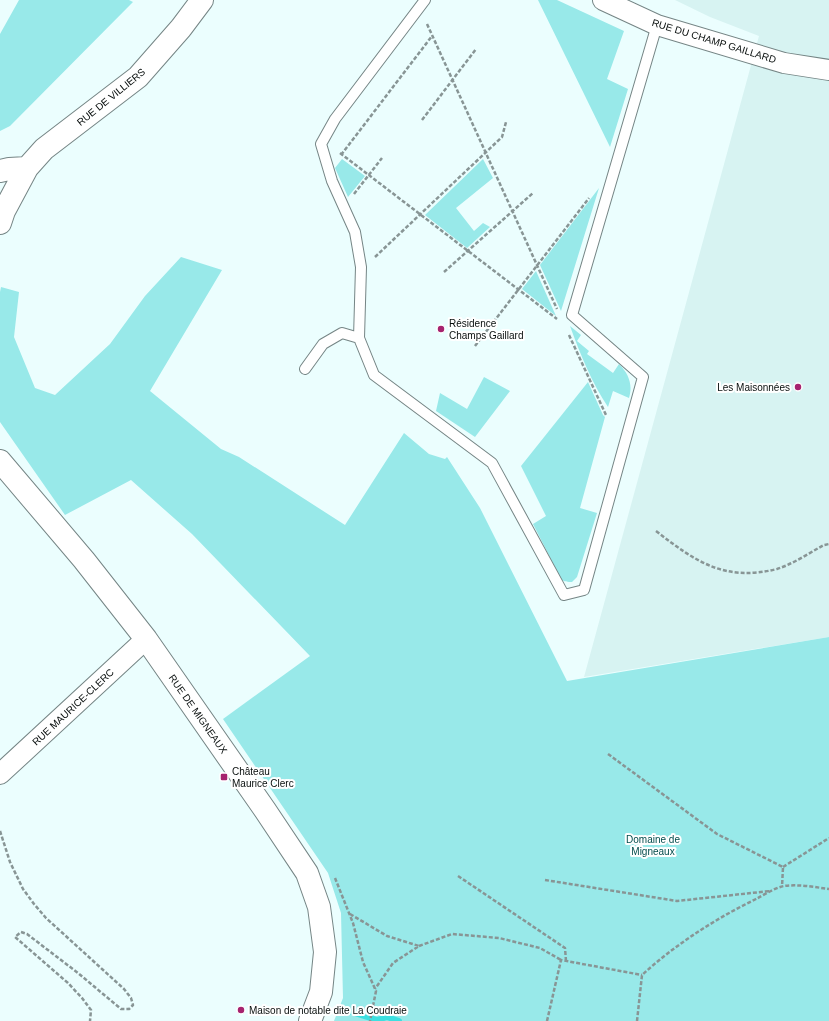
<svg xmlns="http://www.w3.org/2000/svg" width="829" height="1021" viewBox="0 0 829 1021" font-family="Arial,sans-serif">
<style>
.built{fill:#d7f3f2}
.green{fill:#98e9e9}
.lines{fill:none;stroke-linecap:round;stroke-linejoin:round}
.stream{stroke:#3ddfe0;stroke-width:6}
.lane-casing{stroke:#758585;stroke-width:12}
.street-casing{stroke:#758585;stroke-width:22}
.secondary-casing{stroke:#758585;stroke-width:24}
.path{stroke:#889595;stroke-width:2.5;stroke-dasharray:4 2;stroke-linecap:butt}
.lane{stroke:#fff;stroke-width:10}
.street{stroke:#fff;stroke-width:20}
.secondary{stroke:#fff;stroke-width:22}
.poi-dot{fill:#a6236f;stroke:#fff;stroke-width:1.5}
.labels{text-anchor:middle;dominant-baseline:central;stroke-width:4;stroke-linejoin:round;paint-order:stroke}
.street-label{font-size:10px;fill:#080e0d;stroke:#fff}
.poi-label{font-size:10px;fill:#080e0d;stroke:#fff;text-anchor:start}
.park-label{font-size:10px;fill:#034c4c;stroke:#fff}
</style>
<rect width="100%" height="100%" fill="#ebfefe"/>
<path class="built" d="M675,0h154v637l-245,40 175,-641 -49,-19z"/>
<path class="green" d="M19,0h110l4,2 -123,124 -10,5v-97z
M538,0h19l67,31 -17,48 21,10 -18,58z
M342,159l23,17 -17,21 -13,-29z
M483,159l10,19 -37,30 18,23 9,-8 7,4 -23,21 -42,-33z
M599,188l-38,123 -21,-46z
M181,257l41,13 -72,121 71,58 18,8 106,68 59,-92 25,21 16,5 2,-2 33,51 87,173 262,-44v384h-495l9,-23 -2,-85 -13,-40 -105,-154 87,-63 -118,-122 -61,-54 -66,35 -65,-93v-130l1,-5 18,5 -5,45 21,51 20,7 55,-51 35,-48z
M536,271l20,45 -34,-27z
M570,326l11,9 -4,6 12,10 -2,3 26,19 6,-9c10,10 14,21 10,34l-16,-7 -5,16c-16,-24 -28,-53 -38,-81z
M484,377l26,14 -35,46 -39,-26 4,-18 27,16z
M588,382l15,33 2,2 -25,91 17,5 -20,64 -5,5c-4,0 -8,0 -11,-3l-28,-55 13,-8 -25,-50z"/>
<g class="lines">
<path class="stream" d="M339,1008l38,12 10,-3 12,4"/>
<defs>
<path id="lane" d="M425,0l-90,119 -14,25 11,37 23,51 6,35 -2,71 15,37 118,88 72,132 20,-5 59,-213 -71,-62 85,-290
M305,369l18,-25 19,-11 17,5"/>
<path id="street" d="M603,0l54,25 127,38 45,7
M0,774l146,-135"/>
<path id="secondary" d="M0,171l9,-2 18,-1
M0,223l4,-12 23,-43 17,-19 94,-72 43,-49 21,-28
M0,461l84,99 62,79 119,171 42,63 12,34 6,45 -4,40 -11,29"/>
</defs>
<use href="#lane" class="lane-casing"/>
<use href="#street" class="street-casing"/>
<use href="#secondary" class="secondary-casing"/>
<path class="path" d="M427,24l130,285
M422,120l54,-71
M340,153l217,166
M341,155l91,-119
M354,194l28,-36
M375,257l127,-120 4,-15
M444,272l89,-79
M569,335l37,80
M475,346l114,-148
M656,531c40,31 69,51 121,38 16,-5 32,-16 47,-24l5,-1
M608,754l109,80 66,33 -1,20
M0,831l10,31 13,27 11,15 12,14 78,71 7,9 2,7 -4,4h-8l-43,-36 -51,-39 -6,-2 -6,5 53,46 14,15 9,12 -1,11
M783,867l46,-29
M458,876l107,72 1,13
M335,878l18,45 10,39 13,29 -6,30
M545,880l132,21 93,-10
M350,914l37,22 32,10 -26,17 -18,26
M419,946l33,-12 47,4 41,10 21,12
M547,1021l14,-61 81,15
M637,1021l5,-46c34,-31 73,-56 114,-76 8,-4 18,-11 28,-13 14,-2 30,1 45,3"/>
<use href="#lane" class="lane"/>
<use href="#street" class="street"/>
<use href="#secondary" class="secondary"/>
</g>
<g class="poi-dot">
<circle cx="441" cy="329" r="4"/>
<circle cx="798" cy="387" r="4"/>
<rect x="220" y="773" width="8" height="8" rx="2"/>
<circle cx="241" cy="1010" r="4"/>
</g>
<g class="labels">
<g class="street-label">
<text transform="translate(714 41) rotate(17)">RUE DU CHAMP GAILLARD</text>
<text transform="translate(111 97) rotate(-39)">RUE DE VILLIERS</text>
<text transform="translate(73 707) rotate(-43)">RUE MAURICE-CLERC</text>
<text transform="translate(198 714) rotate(55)">RUE DE MIGNEAUX</text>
</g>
<g class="poi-label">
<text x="449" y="323">Résidence<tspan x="449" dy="12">Champs Gaillard</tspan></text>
<text x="790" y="387" text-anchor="end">Les Maisonnées</text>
<text x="232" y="771">Château<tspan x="232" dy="12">Maurice Clerc</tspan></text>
<text x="249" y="1010">Maison de notable dite La Coudraie</text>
</g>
<g class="park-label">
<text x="653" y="839">Domaine de<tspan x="653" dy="12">Migneaux</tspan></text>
</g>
</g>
</svg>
